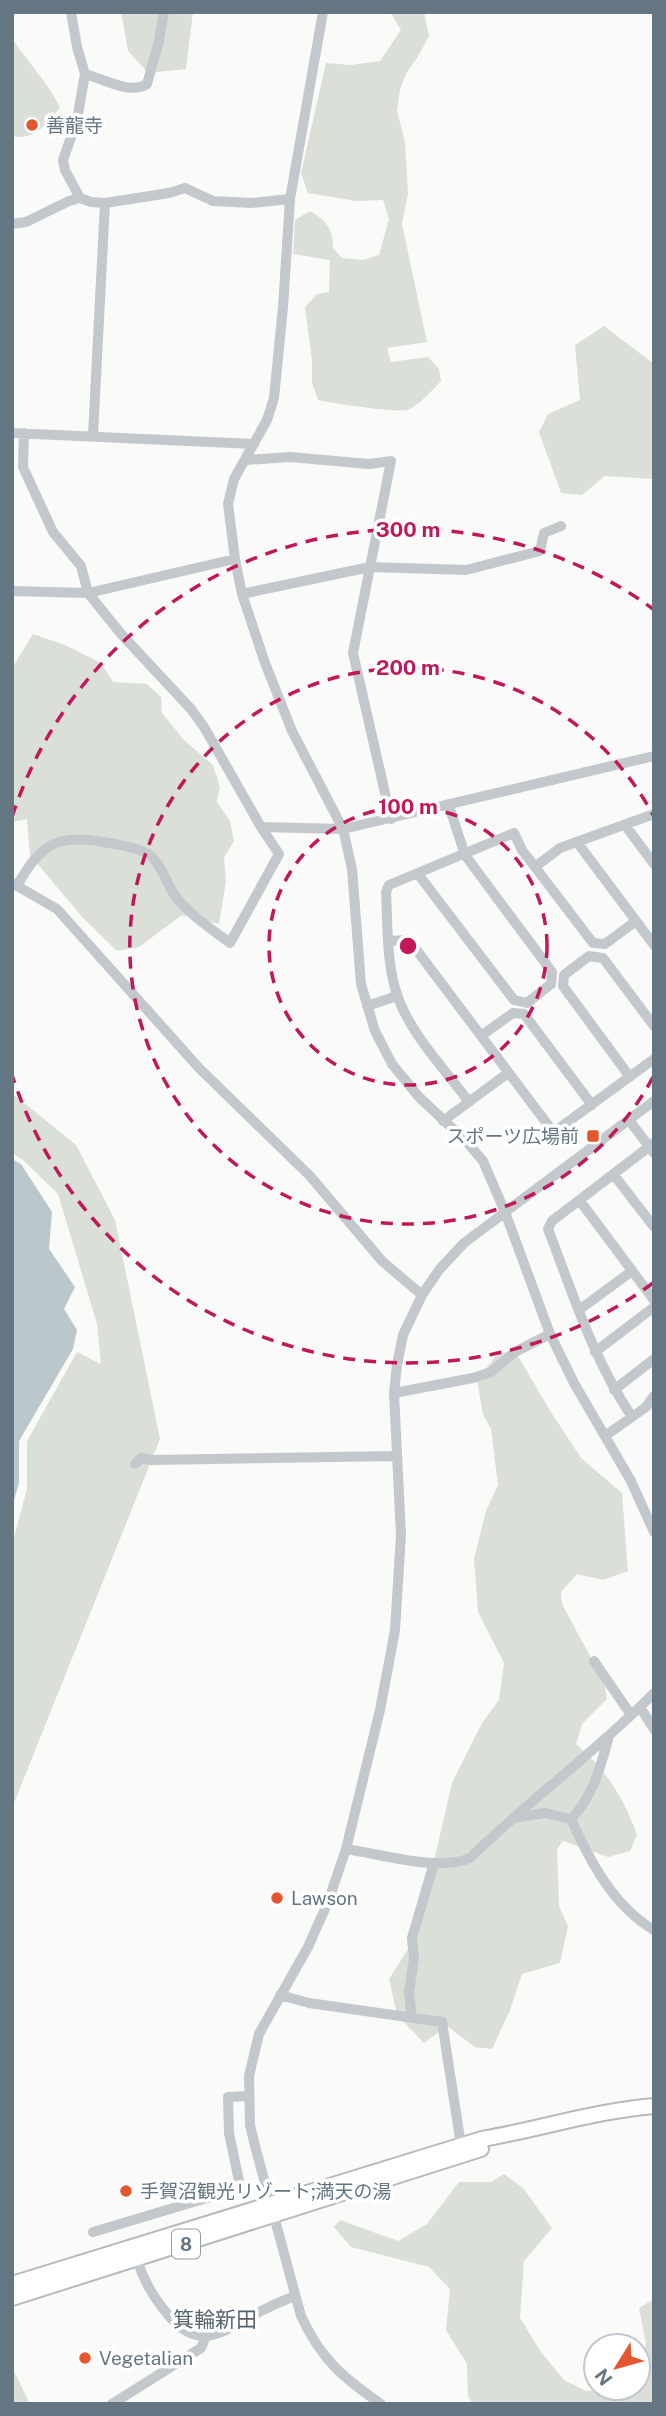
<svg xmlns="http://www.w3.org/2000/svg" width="666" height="2416" viewBox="0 0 666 2416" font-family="'Public Sans','Noto Sans JP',sans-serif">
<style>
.green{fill:#dadfd7}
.water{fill:#bbc7cb}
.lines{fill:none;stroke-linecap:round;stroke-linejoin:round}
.major-casing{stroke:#b5babe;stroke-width:18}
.minor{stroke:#c3c8cc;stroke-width:10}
.major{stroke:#fff;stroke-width:14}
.ring{fill:none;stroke:#c2185b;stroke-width:3.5;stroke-dasharray:12 9}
.poi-dot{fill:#e4572e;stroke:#fff;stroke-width:2.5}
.labels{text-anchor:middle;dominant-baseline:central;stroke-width:7;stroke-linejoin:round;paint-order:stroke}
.shield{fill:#fff;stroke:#939fa8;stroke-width:2}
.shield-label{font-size:18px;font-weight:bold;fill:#657683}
.poi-label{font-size:19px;fill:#657683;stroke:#fff;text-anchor:start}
.neighbourhood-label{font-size:21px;fill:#57646e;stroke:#fff}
.centre{fill:#c2185b;stroke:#fff;stroke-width:3.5}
.ring-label{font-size:21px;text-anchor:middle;font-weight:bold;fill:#c2185b;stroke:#fff;stroke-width:7;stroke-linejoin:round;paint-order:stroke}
</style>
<rect width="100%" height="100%" fill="#fafaf8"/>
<path class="green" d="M121,12h72l-7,57 -38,4 -20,-22z
M390,12h34l5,24 -12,22 -10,14 -7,17 -3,22 8,31 3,52 -6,30 25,118 -40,6 4,14 37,-5 11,12 2,12c-9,9 -21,24 -34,29 -8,3 -78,-7 -89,-10l-6,-17v-23l-7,-53 12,-13 12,-2 1,-32 -37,-6 2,-34 15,-9c16,9 23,18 23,37l9,10 21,2 16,-5 10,-36 -6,-19 -27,1 -48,-8 -7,-20 25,-110 25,2 29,-4 21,-31z
M12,39l37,49 11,19c-11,16 -26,34 -48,29z
M604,326l50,38v115l-49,-3 -23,19 -21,-2 -22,-61 9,-18 32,-14 -5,-55z
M33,634l32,11 36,18 12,19 34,2 14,13 1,16 22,27 29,25 7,22 -3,15 13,19 4,20 -10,17 2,23 -7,43 -37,-9 -43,32 -22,4 -34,-33 -53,-63 -3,-36 -15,3v-158l2,1z
M12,1093l64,52 39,75 45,219 -148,369v-264l15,-55v-48l50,-89 24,12 -4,-40 -39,-130 -35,-34 -11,-7z
M514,1349l35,60 32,49 41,35 6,78 -25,9 -26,-6 -16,18 1,12 42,78 3,17 -25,25 -6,20c30,26 48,54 61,91l-7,16 -22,6 -45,-16 -6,8 2,57 9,20 -8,37 -38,11 -12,36 -18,39 -17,-2 -28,-21 -23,17 -27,-28 -8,-36 28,-44 35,-152 30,-60 17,-23 5,-37 -26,-51 -4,-53 12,-48 12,-26 -7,-56 -8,-15 -6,-34 19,-24z
M504,2174l19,14 29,40 -28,33 -4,57 21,34 23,28 22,11 52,-3v-20l8,-24 -7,-36 15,-9v105h-181l-5,-8 -1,-32 -21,-34 4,-41 -21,-22 -78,-20 -17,-20 6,-7 58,21 29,-17 32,-42h32z
M12,2367l18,37h-18z"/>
<path class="water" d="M12,1159l9,5 31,48 -3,37 26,38 -11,22 13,21 -4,19 -54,92v42l-7,24z"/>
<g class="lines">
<defs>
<path id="major" d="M12,2284l470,-145c58,-10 113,-28 172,-33
M12,2298l469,-149"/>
</defs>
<use href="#major" class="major-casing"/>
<path class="minor" d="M71,12l6,35 8,27 -8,46 -14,40 2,10 15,28
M323,12l-33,187 -7,108 -9,91 -7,22 -33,59 -6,25 7,55 7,35 23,69 27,68 51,98 9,40 9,115 14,47 17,33 27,33 47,44 17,20 22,51 45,122 24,49 57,98 23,51
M85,74c19,5 45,21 62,10l12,-43 5,-29
M12,224l14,-2 43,-21 11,-3 11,4 14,1 64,-10 16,-5 28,13 38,2 39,-4
M12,433l242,11
M24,433l-1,34 30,65 28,34 7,27 34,42 69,74 13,18 57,100
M93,435l12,-232
M246,460l44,-3 79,7 22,-3 -38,192 38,166
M12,591l76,2 147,-34
M242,594l128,-27 96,3 74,-19 4,-18 17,-7
M625,825l29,39
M577,842l77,103
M535,867l25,-19 94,-34
M418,874l96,126 13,3 24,-19 1,-12 -87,-117 -16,-49
M12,883l45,26 142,159 111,108 72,85 40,34
M17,886c27,-49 46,-52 98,-42 11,2 28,5 36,12 14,13 16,33 29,46 14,16 33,28 50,41l49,-89 -18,-27 82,2 311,-73
M389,941l20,-1 142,189h7l96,-70
M367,1006l30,-10
M481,1036l32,-23 11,1 68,91
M630,1077l-67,-91 1,-11 25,-19 14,2 51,68
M469,1102c-23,-31 -57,-67 -70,-102 -13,-33 -11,-73 -13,-108l3,-7 125,-52 8,17 71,93 12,1 31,-23
M629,1120l25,33
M443,1121l65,-48
M614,1175l40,52
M580,1201l74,99
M579,1310l53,-39
M595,1352l59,-45
M614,1390l40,-31
M394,1393l79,-15 18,-6 24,-20 35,-18
M632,1417c-39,-58 -59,-123 -84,-188l4,-8 102,-78
M605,1436l41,-29 8,-11
M135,1464l6,-6 11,2 245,-4
M594,1661l37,54
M640,1707l14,22
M514,1818l31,-5 26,6c23,-24 29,-51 38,-83
M571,1819c19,42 42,87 83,111
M346,1849c35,5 92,23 124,9 59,-58 126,-106 184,-165
M280,1995l29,8 133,19 19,123
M412,2018l-3,-26 5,-33 -2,-21 22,-75
M93,2232l134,-40 9,-5 3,-6 -10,-48 -1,-36 20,-1
M137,2259c7,23 17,39 32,57 28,33 50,19 81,1 14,-8 29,-15 45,-21
M112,2404l89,-56 5,-12
M381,2404c-39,-27 -60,-45 -80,-88l-46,-170 -5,-21 -1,-49 10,-42 49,-87 20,-45 18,-53 34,-139 15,-80 6,-95 -7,-142 3,-28 6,-30 19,-40 17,-25 25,-27 190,-142"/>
<use href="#major" class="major"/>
</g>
<g class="ring">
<circle cx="408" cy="946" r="139"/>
<path d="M653 1077A278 278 0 1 1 653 815"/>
<path d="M653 1283A416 416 0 0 1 12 1075M12 817A416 416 0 0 1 653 609"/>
</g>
<g class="poi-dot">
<circle cx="32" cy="125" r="7"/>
<rect x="586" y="1129" width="14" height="14" rx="3.5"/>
<circle cx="277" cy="1898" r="7"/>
<circle cx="126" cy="2191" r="7"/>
<circle cx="85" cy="2358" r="7"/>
</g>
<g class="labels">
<rect class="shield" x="172" y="2229.5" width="28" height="29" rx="5"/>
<g class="shield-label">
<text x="186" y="2244">8</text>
</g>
<g class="poi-label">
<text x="46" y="125">善龍寺</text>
<text x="579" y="1136" text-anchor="end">スポーツ広場前</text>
<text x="291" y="1898">Lawson</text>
<text x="140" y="2191">手賀沼観光リゾート;満天の湯</text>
<text x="99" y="2358">Vegetalian</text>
</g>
<g class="neighbourhood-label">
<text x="215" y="2319">箕輪新田</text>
</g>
</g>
<circle cx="408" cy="946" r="10" class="centre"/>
<g class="ring-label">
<text x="408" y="537">300 m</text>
<text x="408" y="675">200 m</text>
<text x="408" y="814">100 m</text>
</g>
<rect width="666" height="2416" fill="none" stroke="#657683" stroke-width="28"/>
<g transform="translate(617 2367) rotate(233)"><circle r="33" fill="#ffffff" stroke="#c1c8cd" stroke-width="2"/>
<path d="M0-5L12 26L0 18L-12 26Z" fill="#e4572e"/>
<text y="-10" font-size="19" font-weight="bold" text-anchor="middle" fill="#657683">N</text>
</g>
</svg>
